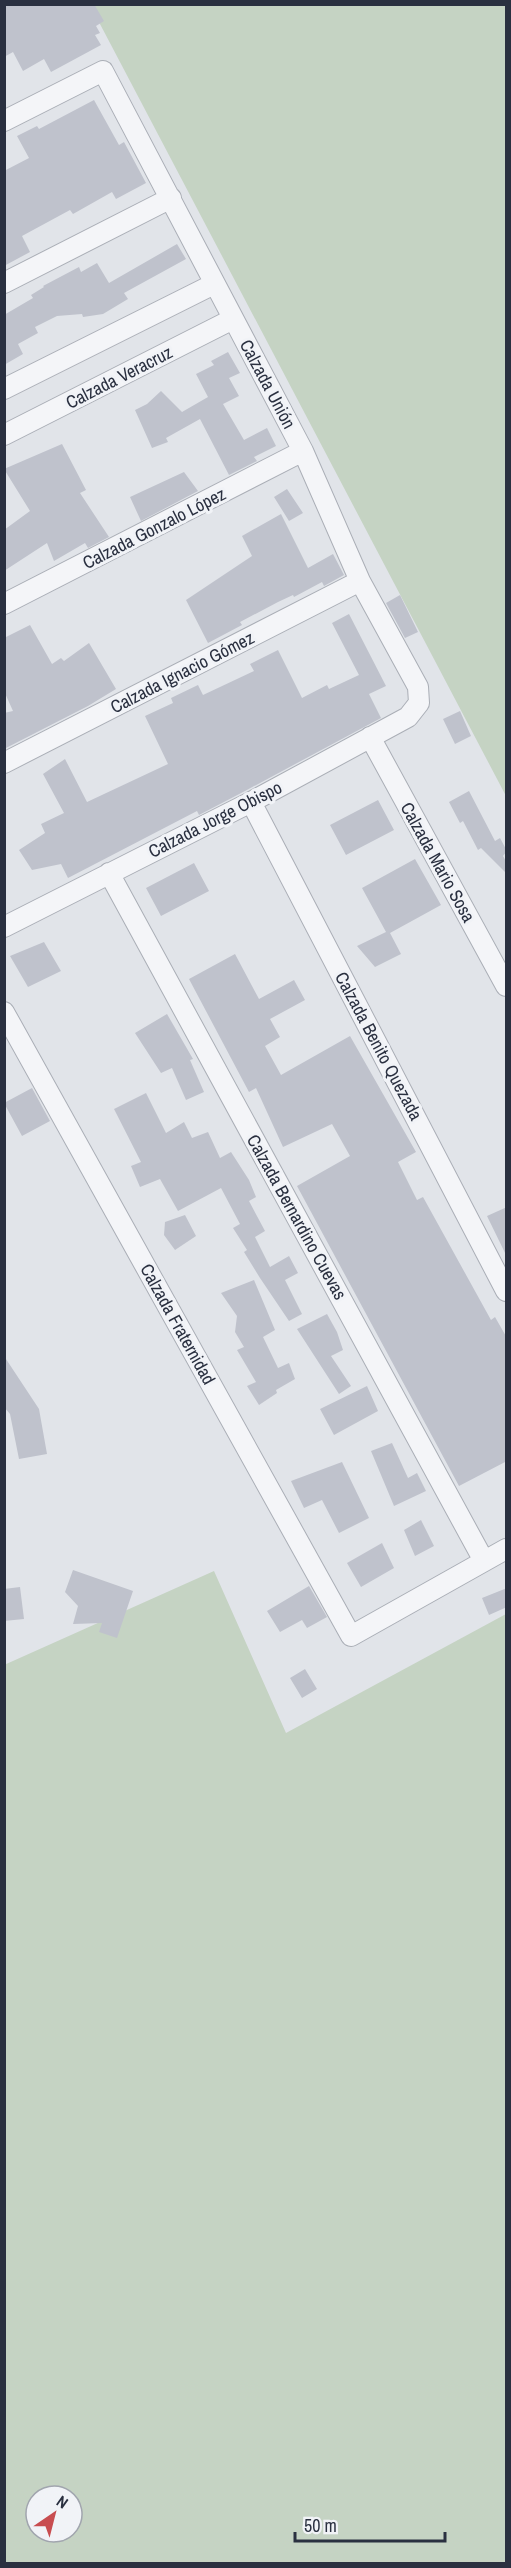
<svg xmlns="http://www.w3.org/2000/svg" width="511" height="2568" viewBox="0 0 511 2568" font-family="'Archivo Narrow',sans-serif">
<style>
.green{fill:#c5d3c3;fill-rule:evenodd}
.building{fill:#bfc2cc}
.lines{fill:none;stroke-linecap:round;stroke-linejoin:round}
.minor-casing{stroke:#aaaeb6;stroke-width:22}
.minor{stroke:#f4f5f8;stroke-width:20}
.labels{text-anchor:middle;dominant-baseline:central;stroke-width:6;stroke-linejoin:round;paint-order:stroke}
.street-label{font-size:18px;fill:#2a3040;stroke:#f1f3f7}
</style>
<rect width="100%" height="100%" fill="#e1e4e9"/>
<path class="green" d="M90,5h416v791z
M214,1571l72,162 220,-119v949h-501l-1,-898zM36,2496h36v36h-36z"/>
<path class="building" d="M4,4h90l10,17 -8,5 4,7 -5,2 6,10 -50,27 -7,-13 -21,12 -10,-19 -9,5z
M94,100l25,45 5,-3 22,41 -30,16 -4,-7 -39,22 -3,-4 -48,26 8,16 -26,14v-95l25,-13 -12,-22 20,-10 2,3z
M177,244l9,15 -62,34 4,6 -25,15 -20,3 -1,-3 -25,2 -22,11 3,6 -20,11 5,10 -19,11v-50l29,-17 -2,-3 13,-8 -1,-1 36,-19 2,5 16,-9 12,20z
M228,352l12,21 -11,5 10,18 -16,8 21,36 23,-12 9,18 -22,11 3,4 -28,14 -29,-56 -34,19 2,4 -16,6 -17,-38 12,-6 14,-13 21,21 26,-15 -12,-23 18,-9 -3,-4z
M62,444l24,46 -6,3 29,44 -21,11 -3,-5 -31,18 -7,-18 -43,28v-41l26,-19 -26,-42z
M184,472l14,19 -57,30 -11,-24z
M287,489l16,24 -14,8 -15,-24z
M281,514l27,54 25,-14 11,21 -20,11 -2,-4 -28,15 -1,-2 -15,7 -38,20 2,3 -34,18 -22,-43 66,-44 -10,-20z
M400,595l18,37 -13,6 -19,-35z
M349,614l37,72 -17,8 12,24 -136,73 -46,24 -2,-4 -129,67 -7,-14 -29,6 -13,-20 26,-17 -4,-9 23,-11 -21,-39 22,-15 22,43 81,-38 -23,-48 28,-13 -2,-5 27,-13 5,10 51,-24 -4,-7 28,-14 24,48 25,-13 2,4 30,-14 -27,-52z
M30,625l22,39 9,-6 3,3 25,-18 27,46 -28,17 -84,43v-36l9,-2 -9,-20v-53z
M460,711l11,25 -16,8 -12,-25z
M469,791l26,50 5,-3 7,13 -4,5 4,7v11l-26,-26 -3,2 -15,-29 -3,2 -11,-21z
M378,800l16,30 -48,25 -16,-30z
M415,859l26,46 -51,28 11,21 -26,13 -18,-21 29,-14 -24,-44z
M194,863l15,28 -48,25 -15,-28z
M44,942l17,29 -33,16 -18,-31z
M235,954l24,45 35,-19 11,20 -35,19 10,18 -15,9 16,29 69,-39 66,116 -18,10 19,38 6,-3 68,123 4,-3 12,21v123l-48,25 -162,-300 53,-30 -18,-32 -49,23 -27,-59 -7,4 -60,-113z
M167,1014l26,45 -3,1 14,32 -18,8 -14,-32 -11,5 -26,-40z
M32,1088l18,33 -28,15 -18,-33z
M146,1093l20,40 18,-11 8,16 16,-6 12,26 11,-6 18,28 7,17 -7,4 16,30 -10,6 15,30 19,-11 9,17 -13,7 17,34 -13,7 -29,-43 -16,-26 3,-2 -14,-22 7,-4 -19,-36 -43,23 -18,-32 -20,8 -9,-21 10,-4 -27,-53z
M507,1207v50l-20,-41z
M185,1215l11,21 -21,14 -11,-15 1,-13z
M254,1280l21,50 -12,7 15,31 11,-5 6,16 -19,11 1,3 -18,12 -12,-19 9,-4 -19,-32 7,-3 -9,-15 2,-16 -16,-23z
M327,1314l10,18 6,18 -12,6 20,30 -12,8 -42,-65z
M4,1356l35,53 8,45 -28,5 -9,-45 -6,-7z
M367,1386l11,25 -44,24 -14,-26z
M392,1443l16,35 9,-5 9,18 -32,15 -23,-55z
M342,1462l27,56 -30,15 -17,-33 -18,8 -13,-27z
M421,1520l13,26 -19,10 -11,-26z
M382,1543l12,25 -33,19 -14,-24z
M73,1570l60,21 -16,47 -18,-6 3,-9 -29,1 5,-18 -13,-14z
M309,1586l18,31 -20,11 -5,-8 -22,12 -13,-21z
M20,1587l4,32 -20,2v-32z
M507,1588v19l-18,8 -7,-17z
M305,1669l12,20 -15,9 -12,-20z"/>
<g class="lines">
<defs>
<path id="minor" d="M4,121l99,-50 200,380 57,130 58,106 1,16 -11,14 -157,85 -247,125
M4,283l167,-85
M4,389l210,-105
M4,435l229,-116
M4,604l299,-153
M370,737l136,249
M4,763l356,-182
M251,802l255,489
M109,873l375,688
M4,1012l347,624 155,-87"/>
</defs>
<use href="#minor" class="minor-casing"/>
<use href="#minor" class="minor"/>
</g>
<g class="labels">
<g class="street-label">
<text transform="translate(119 377) rotate(-27)">Calzada Veracruz</text>
<text transform="translate(268 384) rotate(62)">Calzada Unión</text>
<text transform="translate(154 528) rotate(-27)">Calzada Gonzalo López</text>
<text transform="translate(182 672) rotate(-27)">Calzada Ignacio Gómez</text>
<text transform="translate(215 819) rotate(-27)">Calzada Jorge Obispo</text>
<text transform="translate(438 862) rotate(61)">Calzada Mario Sosa</text>
<text transform="translate(379 1046) rotate(62)">Calzada Benito Quezada</text>
<text transform="translate(297 1217) rotate(61)">Calzada Bernardino Cuevas</text>
<text transform="translate(178 1324) rotate(61)">Calzada Fraternidad</text>
</g>
</g>
<rect width="511" height="2568" fill="none" stroke="#2a3040" stroke-width="12"/>
<g transform="translate(54 2514) rotate(35)"><circle r="28" fill="#f1f3f7" stroke="#a1a5ae" stroke-width="1.5"/>
<path d="M0-4.5L10 22L0 15L-10 22Z" fill="#c84d50"/>
<text y="-9" font-size="16" font-weight="bold" text-anchor="middle" fill="#2a3040">N</text>
</g>
<path d="M295 2532v9h150v-9" fill="none" stroke="#2a3040" stroke-width="3"/>
<text x="304" y="2532" font-size="18" fill="#2a3040" stroke="#f1f3f7" stroke-width="4.5" paint-order="stroke">50 m</text>
</svg>
